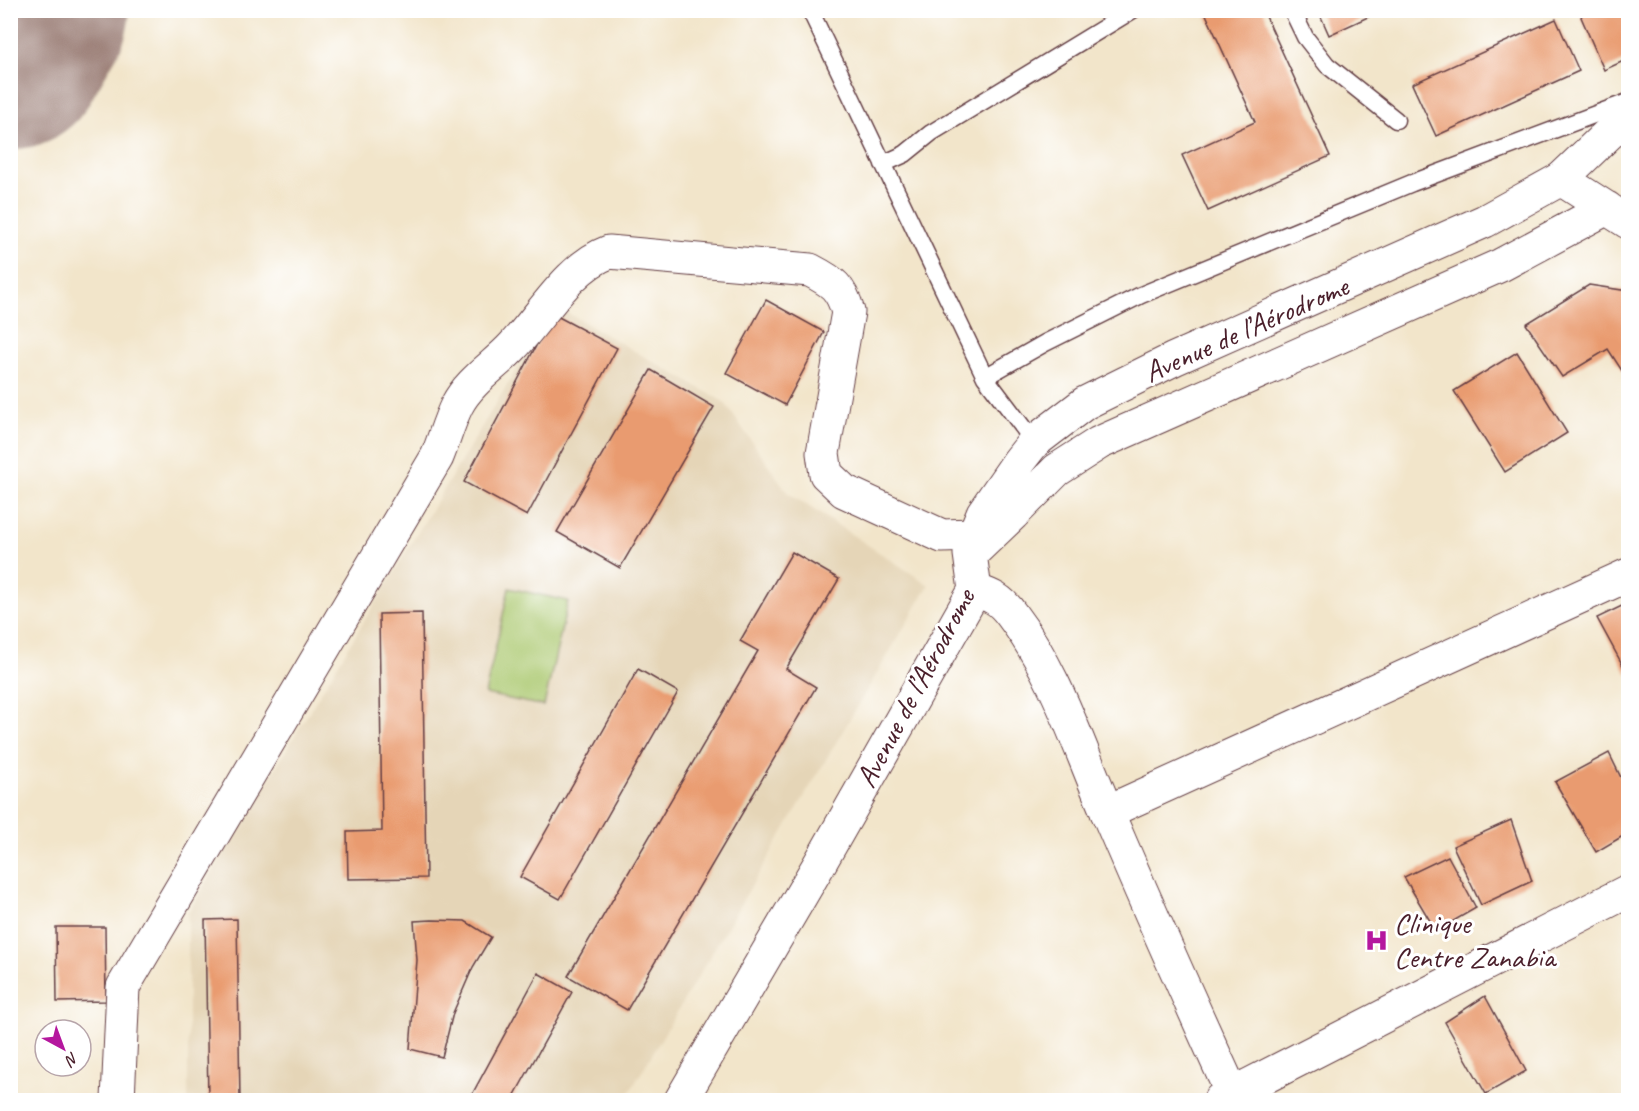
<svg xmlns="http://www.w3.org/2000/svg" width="1639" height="1111" viewBox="0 0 1639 1111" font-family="Caveat,sans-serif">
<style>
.built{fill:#e5d5b7}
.green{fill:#acc971;stroke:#7b744e;stroke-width:1.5}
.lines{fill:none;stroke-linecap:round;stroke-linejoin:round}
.runway{stroke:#9e827a;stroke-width:183}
.building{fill:#e99b70}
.service-casing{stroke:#633d43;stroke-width:19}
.minor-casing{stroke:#633d43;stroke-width:35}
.tertiary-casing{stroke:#633d43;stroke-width:35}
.secondary-casing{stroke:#633d43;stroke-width:35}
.service{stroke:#fff;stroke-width:16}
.minor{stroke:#fff;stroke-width:33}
.tertiary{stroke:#fff;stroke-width:33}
.secondary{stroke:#fff;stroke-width:33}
.labels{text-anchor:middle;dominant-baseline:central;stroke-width:6;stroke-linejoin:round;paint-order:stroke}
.street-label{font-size:30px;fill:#4a1f2b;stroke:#fff}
.poi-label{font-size:30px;fill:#4a1f2b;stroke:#fff;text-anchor:start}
</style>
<rect width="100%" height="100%" fill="#fff"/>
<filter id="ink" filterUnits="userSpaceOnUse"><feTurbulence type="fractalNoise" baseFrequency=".0167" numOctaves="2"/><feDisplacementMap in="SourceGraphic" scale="12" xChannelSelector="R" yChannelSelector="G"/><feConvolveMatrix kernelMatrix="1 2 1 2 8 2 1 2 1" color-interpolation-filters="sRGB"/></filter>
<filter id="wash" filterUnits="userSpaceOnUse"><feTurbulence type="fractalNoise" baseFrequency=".008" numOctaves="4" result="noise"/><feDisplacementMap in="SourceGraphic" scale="24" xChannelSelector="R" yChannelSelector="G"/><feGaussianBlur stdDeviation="1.35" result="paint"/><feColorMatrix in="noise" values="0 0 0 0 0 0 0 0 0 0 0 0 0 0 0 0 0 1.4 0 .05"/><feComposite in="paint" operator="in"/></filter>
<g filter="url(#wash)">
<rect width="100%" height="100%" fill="#f2e5ca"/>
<path class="built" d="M555,306l169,96 64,91 141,92 -304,515h-437v-188z"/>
<path class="green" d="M509,588l59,13 -24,105 -59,-12z"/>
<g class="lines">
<path class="runway" d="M10,58l28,-48"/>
</g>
<g id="blocks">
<path class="building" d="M1204,10h59l67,146 -122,55 -26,-56 73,-33z
M1318,10h65l-54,25z
M1585,10h43v49l-24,11 -23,-53z
M1556,19l23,52 -143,65 -24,-52z
M1589,285l39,6v89l-20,-31 -46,28 -36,-53z
M766,300l58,32 -39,73 -59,-32z
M553,314l64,34 -90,168 -63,-34z
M1517,352l50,81 -62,39 -51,-81z
M651,370l63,37 -94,161 -63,-36z
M792,552l47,27 -53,90 30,18 -189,323 -59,-34 190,-325 -18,-10z
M1628,603v72l-31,-57z
M422,613l4,265 -78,1 -1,-47 35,-1 -3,-217z
M638,669l40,23 -118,207 -40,-22z
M1609,753l19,39v41l-32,19 -41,-70z
M1511,820l21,61 -51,24 -28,-59z
M1448,856l28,52 -40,23 -32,-54z
M237,919l3,181h-32l-3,-180z
M432,920l33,1 26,16 -18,30 -20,46 -11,44 -32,-8 7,-89 -3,-39z
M56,927h49l1,74 -49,1z
M538,973l34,19 -60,108h-43z
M1485,996l41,75 -40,23 -41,-72z"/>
</g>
</g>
<g filter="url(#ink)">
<use href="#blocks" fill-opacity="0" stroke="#633d43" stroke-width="1.5"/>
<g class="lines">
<defs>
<path id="service" d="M810,10l175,367 49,65
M1292,10l13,27 22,28 69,55
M883,164l22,-10 26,-21 202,-123
M985,377l60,-34 96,-48 271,-112 216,-81"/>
<path id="minor" d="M1107,812l521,-237
M118,1100l5,-113 314,-530c7,-17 12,-36 20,-52 13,-25 39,-40 57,-60 29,-31 55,-78 95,-93l201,18c23,12 31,17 38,42l-25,141 3,21 18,17 98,45 32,-1
M1220,1100l408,-209"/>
<path id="tertiary" d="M1561,179l67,-64
M975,590c17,6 25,9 36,24 46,60 67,132 97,200 41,96 84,192 127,286"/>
<path id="secondary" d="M972,553l41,-39 44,-44 42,-27 402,-178 106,-57
M681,1100l139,-237 155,-273 -5,-36 4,-19 9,-22 36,-52 15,-19 51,-39 89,-44 311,-138 76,-42 67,43"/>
</defs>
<use href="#service" class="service-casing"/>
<use href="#minor" class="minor-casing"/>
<use href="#tertiary" class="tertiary-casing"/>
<use href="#secondary" class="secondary-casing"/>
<use href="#service" class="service"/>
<use href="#minor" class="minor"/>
<use href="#tertiary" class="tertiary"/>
<use href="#secondary" class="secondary"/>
</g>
</g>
<defs>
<symbol id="hospital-bare" viewBox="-9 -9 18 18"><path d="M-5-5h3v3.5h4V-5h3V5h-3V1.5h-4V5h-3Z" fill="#b5179e" stroke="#fff" stroke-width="2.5" paint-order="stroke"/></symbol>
</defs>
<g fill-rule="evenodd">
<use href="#hospital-bare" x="1360" y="924" width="33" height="33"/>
</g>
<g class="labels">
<g class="street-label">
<text transform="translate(1246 329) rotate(-24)">Avenue de l’Aérodrome</text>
<text transform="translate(915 688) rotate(-62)">Avenue de l’Aérodrome</text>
</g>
<g class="poi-label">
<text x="1394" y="923">Clinique<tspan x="1394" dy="34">Centre Zanabia</tspan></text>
</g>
</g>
<rect width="1639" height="1111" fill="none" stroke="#fff" stroke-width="36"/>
<g transform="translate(63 1048) rotate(139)"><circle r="28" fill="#ffffff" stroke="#b7a5aa" stroke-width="1.5"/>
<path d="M0-4.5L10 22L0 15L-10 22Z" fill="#b5179e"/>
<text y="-9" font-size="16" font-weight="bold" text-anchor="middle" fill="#4a1f2b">N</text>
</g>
</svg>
